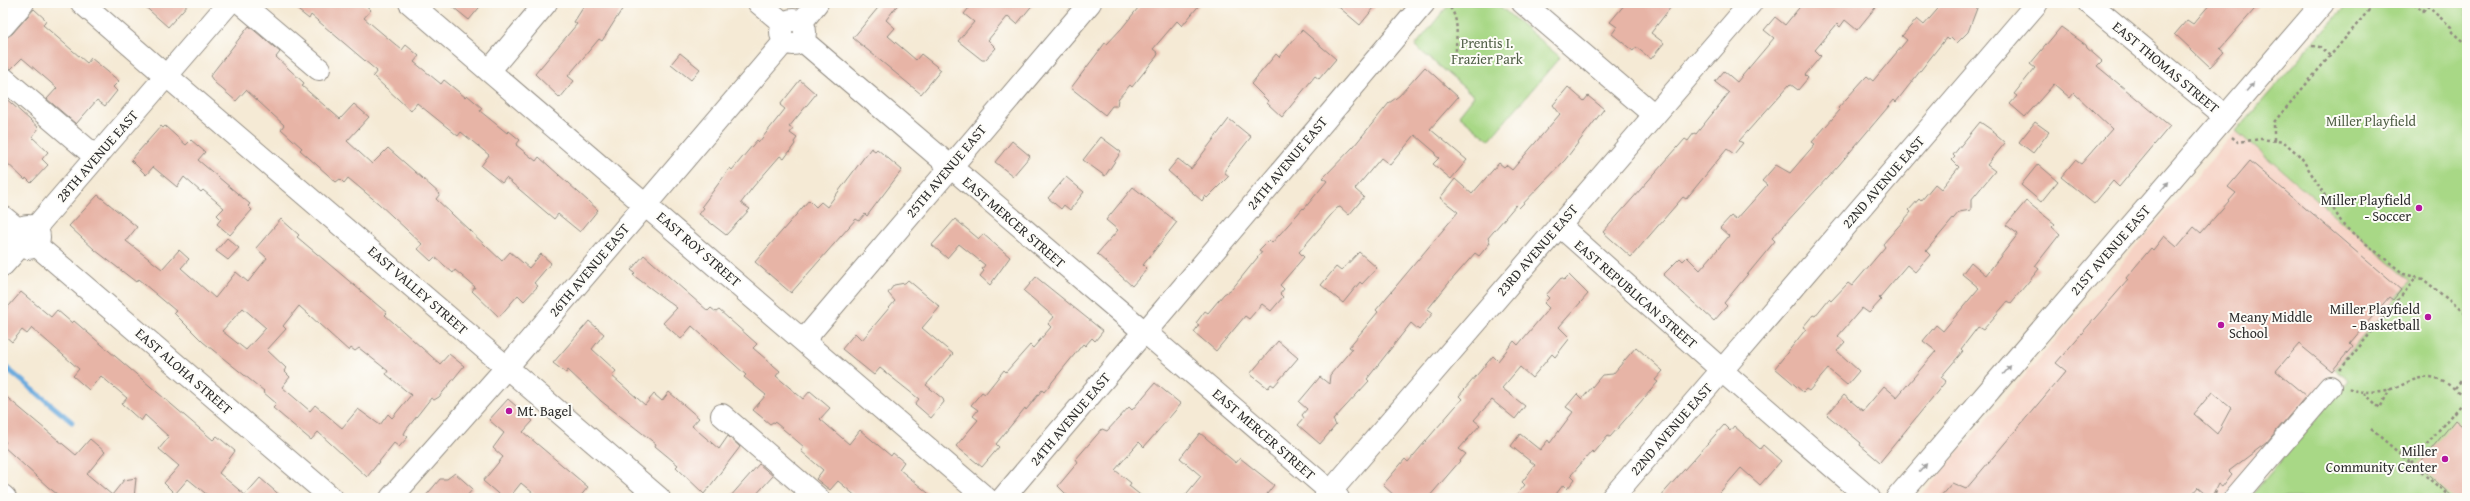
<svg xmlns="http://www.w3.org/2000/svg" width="2470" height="501" viewBox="0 0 2470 501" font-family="'Gentium Book Plus',serif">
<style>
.built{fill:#f6d2c4}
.green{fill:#a8d886;stroke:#6a8258}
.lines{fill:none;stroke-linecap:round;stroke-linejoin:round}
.stream{stroke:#6babde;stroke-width:5}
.building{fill:#e7b4a6;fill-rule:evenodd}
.minor-casing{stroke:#908a80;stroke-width:24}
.major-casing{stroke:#908a80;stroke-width:24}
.path{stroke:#908a80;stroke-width:2.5;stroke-dasharray:3 3;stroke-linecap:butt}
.minor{stroke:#fff;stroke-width:22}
.major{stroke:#fff;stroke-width:22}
.oneway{fill:#a0a0a0}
.poi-dot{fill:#b5179e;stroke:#fdfcf7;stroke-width:1.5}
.labels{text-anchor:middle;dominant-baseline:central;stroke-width:4;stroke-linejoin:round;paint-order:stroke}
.park-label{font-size:14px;fill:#505f46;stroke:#fdfcf7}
.street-label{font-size:14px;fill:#2b2b2b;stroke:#fdfcf7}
.poi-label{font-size:14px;fill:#2b2b2b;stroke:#fdfcf7;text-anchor:end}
</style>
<rect width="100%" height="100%" fill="#fdfcf7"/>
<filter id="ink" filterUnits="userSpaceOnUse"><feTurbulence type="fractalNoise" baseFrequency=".025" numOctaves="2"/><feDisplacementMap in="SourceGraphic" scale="8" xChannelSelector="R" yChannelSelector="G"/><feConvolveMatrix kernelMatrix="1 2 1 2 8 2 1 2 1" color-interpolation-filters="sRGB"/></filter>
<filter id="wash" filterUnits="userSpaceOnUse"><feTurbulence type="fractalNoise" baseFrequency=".012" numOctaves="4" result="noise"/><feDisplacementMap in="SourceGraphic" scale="16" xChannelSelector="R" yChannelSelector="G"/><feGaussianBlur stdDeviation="0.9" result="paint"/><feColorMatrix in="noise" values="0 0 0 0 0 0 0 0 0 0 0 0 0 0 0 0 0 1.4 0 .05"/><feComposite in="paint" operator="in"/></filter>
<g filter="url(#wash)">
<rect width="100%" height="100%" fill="#f5ead5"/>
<path class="built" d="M2236,131l175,150 -187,217h-305z"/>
<path class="green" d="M1450,3h46l64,54 -71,83 -30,-25 15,-19 -59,-50z
M2348,3h119v495h-218l100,-117 -14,-12 76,-88 -175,-150z"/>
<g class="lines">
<path class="stream" d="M3,365l69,57"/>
</g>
<g id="blocks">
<path class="building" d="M141,3h48l-21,24z
M289,3h74l8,7 -7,8 38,32 4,-5 13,11 -5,6 27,22 3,-4 21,17 2,-2 15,13 -2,3 27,22 2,-2 11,9 -4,5 20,16 3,-4 59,53 -18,22 -22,-18 -4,5 -48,-41 -4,5 -21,-17 8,-11 -28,-23 -3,4 -41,-33 -6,8 -38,-35 4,-5 -66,-56 -2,4z
M448,3h35l-14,17z
M586,3h40l-24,38 -3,-2 -31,37 6,5 -14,17 -25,-24 42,-50 -3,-2z
M882,3h17l-13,17 9,8 -7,8 28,24 5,-6 20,16 -20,24 -68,-56z
M973,3h61l-17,21 -9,-8 -20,24 8,8 -11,12h-3l-24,-19 16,-19 -10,-8z
M1142,3h59l-19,23 -5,-5 -24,28 5,4 -1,3 -25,31 -2,-2 -12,14 -1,7h-5l-7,9 -34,-27 34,-45 2,1 15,-16z
M1334,3h44l-18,22z
M1626,3h48l-23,30 13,10 -13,16 -15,-12 -3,4 -21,-17 5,-7 -7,-5z
M1803,3h76l-22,27 -12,-10 -5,7 -3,-3 -22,26 6,6 -16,19 3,3 -10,12 -8,-6 -51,57 4,2 -9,11 -7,-5 -41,50 -3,-2 -52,60 -28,-25 82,-93 3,2 6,-8 2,1 33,-41 -14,-11 9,-11 13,11 37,-44 -10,-8 11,-13 10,8z
M1943,3h36l-11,29 -11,11 -6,-6 -3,3 -2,-2 -50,64 -2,-2 -55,65 -67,73 3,3 -51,62 3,3 -13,15 -51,-46 17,-17 3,3 4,-4 13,13 29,-34 -9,-8 11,-12 5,4 31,-35 -5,-4 14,-16 14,8 25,-29 -3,-2 28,-32 -2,-2 27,-30 2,-2 6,5 34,-41 -5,-4 15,-17 7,6z
M2211,3h49l-40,46 4,3 -14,15 -35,-33 12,-14 6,4z
M34,9l12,11 -3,5 44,38 4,-5 28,23 -6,6 4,4 -12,15 -8,-6 -21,24 -29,-25 10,-11 -35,-30 -11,11 -8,-3v-28l9,-4z
M249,26l31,26 -4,5 28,26 -2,3 38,33 14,-15 15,13 -22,24 25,23 16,-16 52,46 -4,5 66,62 8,-9 19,16 12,-14 10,9 -17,20 4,3 -14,15 -6,-6 -19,22 -27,-26 3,-4 -20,-17 -2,3 -18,-16 -4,4 -13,-12 4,-5 -44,-41 -30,-25 -4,5 -4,-4 -4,3 -36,-32 2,-2 -21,-19 3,-4 -38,-35 -10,11 -21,-18 -5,-7z
M2061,27l25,18 1,3 15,13 -5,5 73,60 -51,61 -6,-6 -19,23 -33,-27 14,-17 6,4 31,-35 -38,-36 -4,5 -16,-14 -29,33 -15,-13 7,-8 -3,-2 21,-26 -5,-4z
M1302,30l34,29 -17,20 -4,-3 -33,41 -15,-14 1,-2 -17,-17 25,-30 3,3z
M680,53l20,16 -9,11 -20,-16z
M1425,67l33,30 -28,32 37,31 -16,19 -18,-15 6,-6 -4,-3 1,-2 -21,-18 -25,30 -9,-7 -26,31 9,8 -15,18 -9,-8 -3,1 -38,44 5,5 -24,28 4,4 -4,5 3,3 -12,14 -9,-7 -13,15 -4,-3 -29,35 -22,-19 5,-7 -3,-2 9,-12 3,2 16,-19 8,-5 30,-37 -3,-2 10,-10 3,3 31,-35 1,1 23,-28 -4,-3 31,-32 35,-43 10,-7z
M800,80l16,14 -27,33 4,2 -3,4 7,5 -3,4 1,2 -11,15 -4,-3 -27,31 -12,16 9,6 -24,26 -27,-21 5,-6 -2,-2 28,-38 2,2 25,-30 2,2 26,-33 -5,-4z
M1568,87l16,14 4,-5 16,13 -39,51 -46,48 -3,-3 -28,33 2,5 -11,13 -4,-3 -27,31 -20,25 5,4 -14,17 -8,-7 -44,56 2,2 -36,39 3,5 -16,19 -22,-19 6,-7 -2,-3 5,-6 -8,-7 21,-25 9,7 1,-9 22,-26 -3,-2 29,-35 -2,-2 82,-98 -18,-14 15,-19 17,15 27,-31 5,4 2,-2 6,5 48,-56 -7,-9z
M3,96l36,32 -7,9 16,15 -6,7 6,6 -17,18 -5,-5 -1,2 -22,-21z
M1229,119l22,18 -26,33v3l4,3 -22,22 -2,-2 -3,5 -34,-30 10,-12 13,10z
M1980,122l16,11 1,3 8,7 -18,22 8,6 -24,29v10l-12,2 -33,39 4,4 -15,17 -8,-7 -28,33 2,2 -9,10 -3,3 -7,-5 -24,28 7,6 -8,9 22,20 -12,14 -19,-16 -19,22 -3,-2 -3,3 -28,-24 31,-39 -3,-2 10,-12 2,1 14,-17 2,2 17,-18 4,3 17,-20 16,-19 -2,-3 28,-32 -2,-2 10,-11 2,2 14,-17 6,5 18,-22 -7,-7 3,-3 -2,-2z
M2035,122l14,10 -16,21 -14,-11z
M161,126l2,2 2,-2 21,19 5,-5 14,12 -7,8 52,44 -2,2 4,4 -22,25 -13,-11 4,-5 -4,-4 7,-7 -21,-18 -2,2 -17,-15 -7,10 -24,-20 -7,8 -15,-15z
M1101,137l20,15 -16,24 -22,-16z
M1012,141l18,15 -17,20 -18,-14z
M871,148l4,3 2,-2 25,21 -35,46 -2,-2 -6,7 -3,-2 -65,74 -36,-31 54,-62 7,7 5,-5 6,5z
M2250,161l151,129 -8,10 -4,-3 -39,46 3,3 -21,25 -33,-27 -23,27 30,25 -40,47 -37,28 3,3 -10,13 -4,-3 -7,14 -13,-11 -9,11h-250l13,-15 14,6 100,-118 -10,-8 72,-83 -2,-2 25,-30 2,2 11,-14 13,11 17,-20 7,6 35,-40 -8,-6zM2212,392l19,16 -14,26 -23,-20z
M2038,164l20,17 -17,21 -20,-17z
M1066,177l18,15 -14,18 -6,-5 -3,4 -13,-11z
M1133,187l44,35 -34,43 4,4 -15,17 -35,-32 21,-24 -12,-10z
M98,195l39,32 -11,14 36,28 17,-19 10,9 -8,9 34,30 21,-26 12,10 19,-24 -11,-10 25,-29 18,16 -2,2 90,76 -2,2 55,49 9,-10 15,12 -25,31 -5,3 -3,-2 -25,32 -2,4 4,3 -9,10 -5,-4 -27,34 -49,-45 -7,8 -38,-32 4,-4 -14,-12 1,-1 -61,-49 -29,-29 2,-2 -38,-32 -2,3 -41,-32 -26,-24zM299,306l50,45 2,-3 4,3 4,-3 29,23 -2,3 25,21 -19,23 -4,-4 -8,11 -22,-16 -16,19 -27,-23 -5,6 -28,-24 8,-10 -6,-6 2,-3 -19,-18 19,-21 -3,-3zM243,308l23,20 -20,22 -24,-19z
M2026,201l29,23 -3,3 8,7 -25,32 4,3 -28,34 -3,-2 -25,29 -5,-3 -17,22 2,2 -22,26 5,4 -66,81 -20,-17 1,-2 -34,-28 17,-20 19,16 21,-25 13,11 39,-46 -13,-10 13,-16 7,6 36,-43 -17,-14 9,-12 15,13 32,-41 -12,-9z
M955,219l24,20 4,-5 27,23 -20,28 -10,-9 4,-5 -2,-2 3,-4 -26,-21 -12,14 -15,-13z
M227,238l12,10 -11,12 -12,-9z
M1359,252l18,16 -15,16 -2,-2 -17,21 -22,-18 15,-18 5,4z
M644,255l64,56 3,-3 5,4 3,-2 38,34 -4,4 27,23 -4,5 27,23 7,-8 20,17 -10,11 29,25 11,-14 31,26 2,-3 11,9 -5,7 35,29h-76l-20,-17 -8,9 -14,-11 7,-9 -22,-19 3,-4 -28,-24 -3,-1 -3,2 -17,-14 13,-15 -22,-18 2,-2 -54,-49 -11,13 -18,-16 14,-15 -44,-33 2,-2 -4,-3z
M1569,275l19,19 -29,33 11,11 -15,19 -3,-3 -20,24 -12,-11 -18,21 23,18 -10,13 -23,-19 -18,20 6,5 -21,24 7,5 -38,44h-31l-14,-13 22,-26 3,3 28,-33 26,-30 -3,-3 34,-40 5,5 16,-20 4,4 31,-37 -5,-5 5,-5 -3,-3 15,-17 3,2z
M1036,277l67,54 -8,10 -3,-3 -7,8 -2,-2 -39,48 -2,-2 -16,20 -1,-2 -29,36 3,3 -17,20 -26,-21 22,-26 -5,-4 5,-6 -7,-5 11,-13 3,2 19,-24 2,2 24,-27 3,3 18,-21 -3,-3 6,-7 -30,-26z
M908,280l32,27 -18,21 31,26 -27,31 17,14 1,3 -13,16 -16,-14 4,-5 -39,-31 -6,7 -32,-26 13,-16 7,7 33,-39 -7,-8 6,-8 11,-2z
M21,292l30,25 6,-7 15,13 2,-2 139,119 4,-4 18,15 -16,22 26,22 15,-17 23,20h-72l-23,-19 -13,15 -11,-11 15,-17 -20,-17 10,-12 -24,-22 -4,6 -19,-17 5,-6 -26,-22 -12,14 -16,-14 6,-7 -47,-41 -5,6 -5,-4 -10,12 -9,-8v-21z
M589,321l15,13 -12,15 24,22 -4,5 33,29 9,-11 8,7 7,-9 30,26 -7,8 27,23 9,-13 12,11 -36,47 -28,-27 2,-2 -23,-19 1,-2 -55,-43 -33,-31 -2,3 -13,-10z
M1278,341l20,17 -24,28 -3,-2 -3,4 -18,-14z
M1636,347l27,24 -8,9 3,2 -48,55 -2,-1 -14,17 -2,-2 -21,24 4,4 -8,10 -4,-4 -10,13h-39l11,-13 -3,-3 13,-17 -24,-19 9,-12 20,16 8,-10 2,3 23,-31 -7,-5 11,-13 5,5 20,-24 11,-1z
M1155,383l26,21 -37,43 -5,-5 -24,28 16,13 -2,3 15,12h-74l-12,-12 20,-24 -2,-3 26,-30 5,2 22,-24 3,3z
M3,394l73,61 14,-16 15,13 -18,22 25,21 12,-15 12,-2 -2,20h-72l-14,-11 -45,-41 3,-4 -3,-2z
M508,399l25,22 -10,11 65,55 -9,11h-40l-18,-15 -12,15h-6l-20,-17 20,-24 -10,-9 11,-15 -15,-13z
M2455,420l12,10v68h-13l-36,-33z
M1724,425l6,6 4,-5 26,23 3,-4 18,16 -21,24 -19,-17 -26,30h-56z
M1200,433l36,30 4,-5 34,27 -10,13h-81l18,-22 -21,-18z
M759,464l14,12 -20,22h-24z
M455,473l18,16 -8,9h-41l16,-19h7z"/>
</g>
</g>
<g filter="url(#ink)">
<use href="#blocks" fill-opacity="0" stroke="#908a80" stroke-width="1"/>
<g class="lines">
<defs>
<path id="minor" d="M82,3l76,66
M241,3l78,66
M410,3l576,495
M759,3l25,21
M1523,3l131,112
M2089,3l136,113
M781 32a12 12 0 1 1 24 0a12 12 0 1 1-24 0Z
M801,23l16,-20
M3,26l20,-23
M802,40l334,285
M174,67l55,-64
M489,71l57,-68
M3,78l93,79
M175,83l484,415
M3,217l17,14
M1559,225l155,138
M17 237a11 11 0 1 1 22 0a11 11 0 1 1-22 0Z
M35,228l125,-145
M36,245l296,253
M3,265l18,-20
M1152,324l272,-321
M1153,339l185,159
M804,340l286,-337
M1729,362l308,-359
M1729,377l140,121
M722,415l96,83
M3,496l2,2
M391,498l116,-131 278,-326
M1003,498l134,-158
M1612,498l104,-121
M1897,498l426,-495
M2235,498l95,-111"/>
<path id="major" d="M1325,498l426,-495"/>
</defs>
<use href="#minor" class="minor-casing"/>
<use href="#major" class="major-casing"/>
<path class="path" d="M1446,3c16,15 9,34 10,54l3,4
M2414,3l9,8 4,-5 24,21 1,5 15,13
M2312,46l8,1 10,9
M2232,137l6,5 23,-3 23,3 17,15 43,69 60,48 19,5 44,36
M2274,140v-18l101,-119
M2340,370l77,-93
M2349,388c8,6 33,4 42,1 13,-3 23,-13 38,-11 16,1 27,12 38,21
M2455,388l12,-14
M2364,393l16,15 10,-19
M2371,429l77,66 -3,3
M2411,463l55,-65
M2212,498l4,-7"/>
<use href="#minor" class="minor"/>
<use href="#major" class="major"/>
</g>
<defs><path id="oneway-solid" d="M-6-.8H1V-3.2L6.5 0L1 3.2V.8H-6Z"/></defs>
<g class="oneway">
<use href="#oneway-solid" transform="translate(2250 87) rotate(-49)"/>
<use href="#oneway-solid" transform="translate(2165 186) rotate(-49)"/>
<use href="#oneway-solid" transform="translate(2007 370) rotate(-49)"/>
<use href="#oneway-solid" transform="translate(1923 468) rotate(-49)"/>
</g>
</g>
<g class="poi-dot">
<circle cx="2419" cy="208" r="4"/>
<circle cx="2428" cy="317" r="4"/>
<circle cx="2221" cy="325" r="4"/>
<circle cx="509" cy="411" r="4"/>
<circle cx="2445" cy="459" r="4"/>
</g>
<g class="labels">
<g class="park-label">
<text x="1487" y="43">Prentis I.<tspan x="1487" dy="16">Frazier Park</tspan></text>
<text x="2371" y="121">Miller Playfield</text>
</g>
<g class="street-label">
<text transform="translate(2166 67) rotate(40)">EAST THOMAS STREET</text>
<text transform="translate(97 156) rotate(-49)">28TH AVENUE EAST</text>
<text transform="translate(1287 163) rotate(-50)">24TH AVENUE EAST</text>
<text transform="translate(946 171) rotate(-50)">25TH AVENUE EAST</text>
<text transform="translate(1883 182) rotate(-49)">22ND AVENUE EAST</text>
<text transform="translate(1014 222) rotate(41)">EAST MERCER STREET</text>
<text transform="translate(699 249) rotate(41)">EAST ROY STREET</text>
<text transform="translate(1537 250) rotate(-49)">23RD AVENUE EAST</text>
<text transform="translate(2110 250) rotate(-49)">21ST AVENUE EAST</text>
<text transform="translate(589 270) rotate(-50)">26TH AVENUE EAST</text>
<text transform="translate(418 290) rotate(41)">EAST VALLEY STREET</text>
<text transform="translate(1636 294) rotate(41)">EAST REPUBLICAN STREET</text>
<text transform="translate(184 371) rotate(41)">EAST ALOHA STREET</text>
<text transform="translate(1070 419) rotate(-50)">24TH AVENUE EAST</text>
<text transform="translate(1671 429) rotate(-49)">22ND AVENUE EAST</text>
<text transform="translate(1264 434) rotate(41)">EAST MERCER STREET</text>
</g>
<g class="poi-label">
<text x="2411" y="200">Miller Playfield<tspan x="2411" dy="16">- Soccer</tspan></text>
<text x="2420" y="309">Miller Playfield<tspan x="2420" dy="16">- Basketball</tspan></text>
<text x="2229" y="317" text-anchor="start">Meany Middle<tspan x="2229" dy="16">School</tspan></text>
<text x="517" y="411" text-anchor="start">Mt. Bagel</text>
<text x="2437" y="451">Miller<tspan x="2437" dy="16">Community Center</tspan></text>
</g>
</g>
<rect width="2470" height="501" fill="none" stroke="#fdfcf7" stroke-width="16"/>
</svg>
